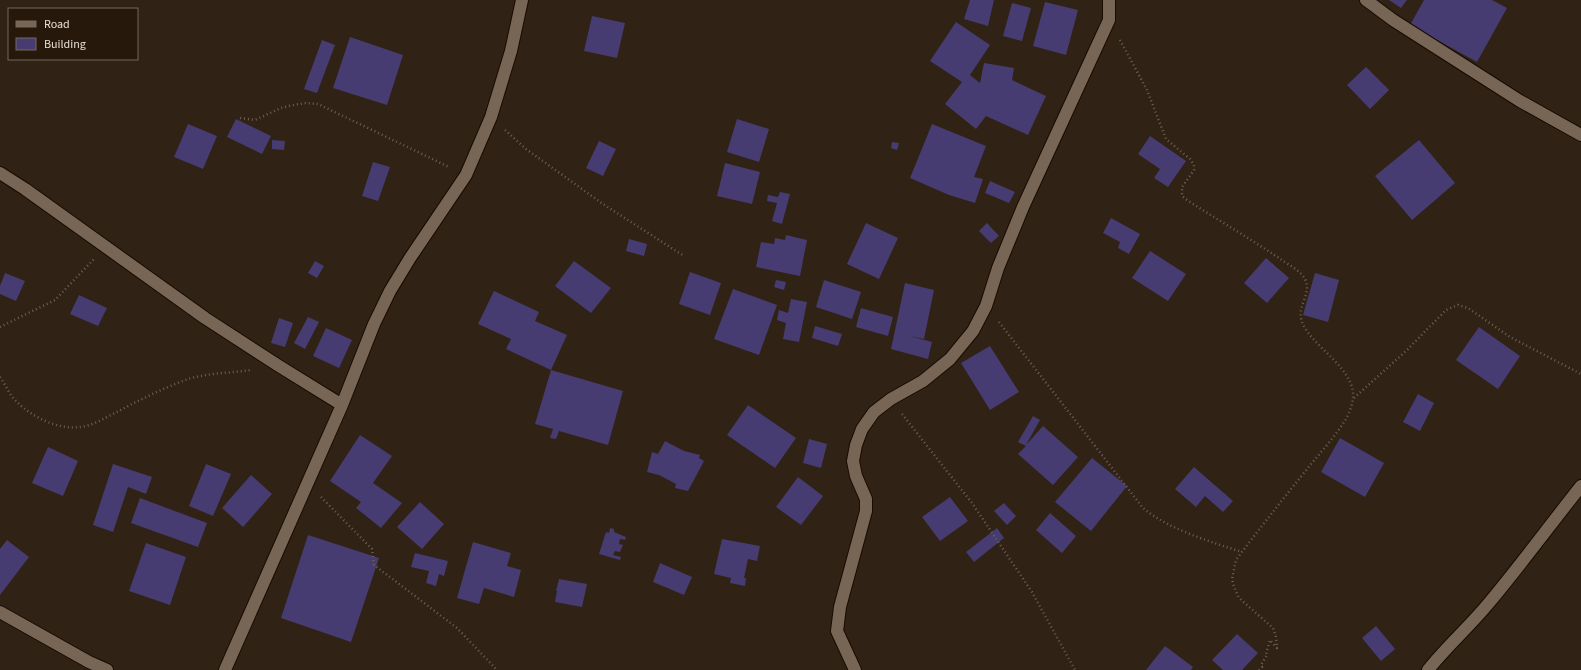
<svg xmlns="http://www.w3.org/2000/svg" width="1581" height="670" viewBox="0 0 1581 670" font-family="'Source Sans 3',sans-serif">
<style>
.building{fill:#463c71}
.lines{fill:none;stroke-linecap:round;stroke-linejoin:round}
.minor-casing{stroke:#180b01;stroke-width:14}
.path{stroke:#6e6155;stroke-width:2.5;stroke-dasharray:1 3;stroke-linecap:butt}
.minor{stroke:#776656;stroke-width:12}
</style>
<rect width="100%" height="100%" fill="#302214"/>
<path class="building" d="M970,0h24l-6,26 -24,-7z
M1389,0h18l-6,8z
M1424,0h68l15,8 -30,54 -67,-37z
M1045,2l33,8 -12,45 -33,-9z
M1012,3l19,5 -9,33 -19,-5z
M592,16l33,7 -8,35 -33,-7z
M956,22l34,23 -20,30 10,8 4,-20 30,5 -2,12 34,16 -18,39 -42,-19 -10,13 -31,-25 17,-22 -32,-21z
M350,37l53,18 -16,50 -54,-17z
M322,40l13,5 -18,48 -13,-4z
M1366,67l23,23 -19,19 -23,-24z
M236,119l35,17 -9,18 -35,-17z
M737,119l32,10 -10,33 -32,-10z
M188,124l29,12 -14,33 -29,-12z
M932,124l54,22 -12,31 9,2 -8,24 -26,-8 -39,-17z
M1150,136l36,25 -18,26 -14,-9 6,-9 -22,-15z
M272,140l13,1 -1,9 -12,-1z
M1419,140l36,43 -43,37 -37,-44z
M599,141l17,8 -13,27 -17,-8z
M892,142l7,1 -2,7 -6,-2z
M373,162l17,5 -12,34 -16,-5z
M725,163l35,9 -8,32 -35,-8z
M990,181l25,11 -6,11 -24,-10z
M780,192l10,2 -8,30 -10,-3 5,-18 -10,-2 1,-6 10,2z
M1111,218l29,16 -11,20 -11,-6 2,-6 -17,-9z
M866,223l32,15 -19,41 -32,-15z
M987,223l12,13 -8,7 -12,-12z
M786,235l21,5 -7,36 -44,-9 5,-25 13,2 1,-6 10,2z
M629,239l18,5 -3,12 -18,-5z
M1150,251l36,23 -18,27 -36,-23z
M1266,258l23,20 -22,25 -23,-20z
M315,261l9,5 -7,12 -9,-5z
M574,261l37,27 -20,25 -36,-27z
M690,272l31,11 -11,32 -31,-11z
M5,273l20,8 -9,20 -16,-7v-8z
M1315,273l24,7 -11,42 -25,-7z
M776,280l10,2 -2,8 -10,-3z
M824,280l37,12 -9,27 -36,-12z
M905,283l29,7 -10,49 -15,-3 23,6 -4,17 -37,-10z
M733,289l44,16 -18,50 -45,-16z
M494,291l45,21 -4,9 32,14 -16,35 72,21 -15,54 -49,-14 -3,8 -6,-1 3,-9 -18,-5 16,-54 -45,-21 5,-10 -33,-15z
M79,295l28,13 -9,18 -28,-12z
M791,299l16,3 -8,40 -16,-3 3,-16 -9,-3 2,-10 9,3z
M861,308l32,9 -5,19 -32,-9z
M308,317l11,5 -14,27 -11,-6z
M279,318l14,5 -8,24 -14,-4z
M815,326l27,8 -4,12 -26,-8z
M1479,327l41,29 -22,33 -42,-29z
M326,328l26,12 -13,28 -26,-12z
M990,346l29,46 -29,18 -29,-47z
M1418,394l16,9 -14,28 -17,-9z
M748,405l48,33 -21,30 -48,-33z
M1033,416l7,4 -14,25 17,-19 35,31 -25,28 -35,-31 8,-8 -8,-4z
M360,435l32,21 -19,27 29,20 -21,25 -25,-20 5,-6 -31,-21z
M1340,438l44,25 -19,34 -44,-25z
M809,439l18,5 -6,24 -18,-5z
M665,441l19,10 16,4 -1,3 5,3 -16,30 -13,-3 1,-4 -17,-9 -12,-3 5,-20 6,2z
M48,447l30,14 -15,35 -31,-13z
M1092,458l35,28 -36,45 -36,-29z
M113,464l39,13 -6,17 -18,-7 -15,45 -20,-7z
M206,464l25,10 -18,42 -24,-10z
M1194,467l39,34 -10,11 -18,-16 -9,11 -21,-18z
M251,475l21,19 -29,33 -21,-19z
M798,477l25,19 -22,29 -25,-18z
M950,497l18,24 -28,20 -18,-24z
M140,498l67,25 -9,24 -67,-24z
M420,502l24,22 -22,25 -25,-22z
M1004,503l12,13 -9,9 -13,-14z
M1050,513l26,23 -14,17 -26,-23z
M610,528l4,1v3l12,5 -1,3 -5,-1 -1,5 4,1 -3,7 -5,-1 -2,4 8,2 -1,3 -21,-6 7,-22 3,1z
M997,528l7,10 -30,24 -8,-10z
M308,535l71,23 -28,84 -70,-24z
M722,539l38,7 -3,15 -9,-2 -4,19h2l-1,8 -15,-3 1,-5 -17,-4z
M7,540l22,17 -29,38v-46z
M473,542l38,11 -4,13 14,4 -7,27 -30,-9 -5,16 -22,-6z
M146,543l40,14 -16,48 -41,-14z
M415,553l33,8 -4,15 -5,-2 -3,12 -10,-3 3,-12 -18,-4z
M660,563l32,14 -8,18 -31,-13z
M559,579l28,5 -5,23 -27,-5 2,-11h-1z
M1376,626l19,23 -14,12 -19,-23z
M1237,634l21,19 -16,17h-19l-11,-10z
M1165,646l28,21 -2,3h-45z"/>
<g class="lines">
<defs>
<path id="minor" d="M1366,0l27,20 127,81 61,34
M0,173l25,16 180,129 74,48 63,39
M0,612l89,50 18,8
M225,670l117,-265 32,-81 16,-33 20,-33 56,-83 25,-58 20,-66 11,-51
M855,670l-18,-39 3,-24 26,-96v-12l-10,-23 -3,-15 3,-16 6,-16 12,-17 17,-13 32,-18 27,-22 23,-28 13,-25 12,-38 25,-61 86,-187v-20
M1428,670c18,-23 41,-43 60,-66 32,-38 62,-79 93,-118"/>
</defs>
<use href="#minor" class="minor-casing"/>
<path class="path" d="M1120,40l27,50 19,49 24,20 4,6v5l-12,17v9l5,4c31,20 62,38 92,58 8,6 21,12 26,21 8,19 -13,28 0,49 13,21 39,35 47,59 3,11 -1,23 -6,32 -11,18 -26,34 -39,50 -24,30 -48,60 -71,91l-4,19 2,8 5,11 34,30 3,9 1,11 -7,-8 -4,14 1,1 -6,10 1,2 -3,3
M240,118l15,2 26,-12 12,-3 13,-2 12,1 131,63
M505,130l21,19 77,55 81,52
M999,322l144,186c25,21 68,34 99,44
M0,327l55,-27 39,-41
M0,377c6,8 9,18 17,25 15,15 41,28 63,25 13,-1 26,-10 39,-16 22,-12 45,-23 69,-32 20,-6 42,-6 63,-9
M1354,398l52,-47 40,-41 12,-5 10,3 42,29 71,37
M902,414l70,89 60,89 43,78
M321,497l51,52 2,16 83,63 40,42"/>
<use href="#minor" class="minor"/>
</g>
<rect x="8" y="8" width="130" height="52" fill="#26190b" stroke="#74685c"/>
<rect x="16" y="21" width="20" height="6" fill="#776656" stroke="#74685c"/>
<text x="44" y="28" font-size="12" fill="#e8ded5">Road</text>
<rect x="16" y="38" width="20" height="12" fill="#463c71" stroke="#74685c"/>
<text x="44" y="48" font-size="12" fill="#e8ded5">Building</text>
</svg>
